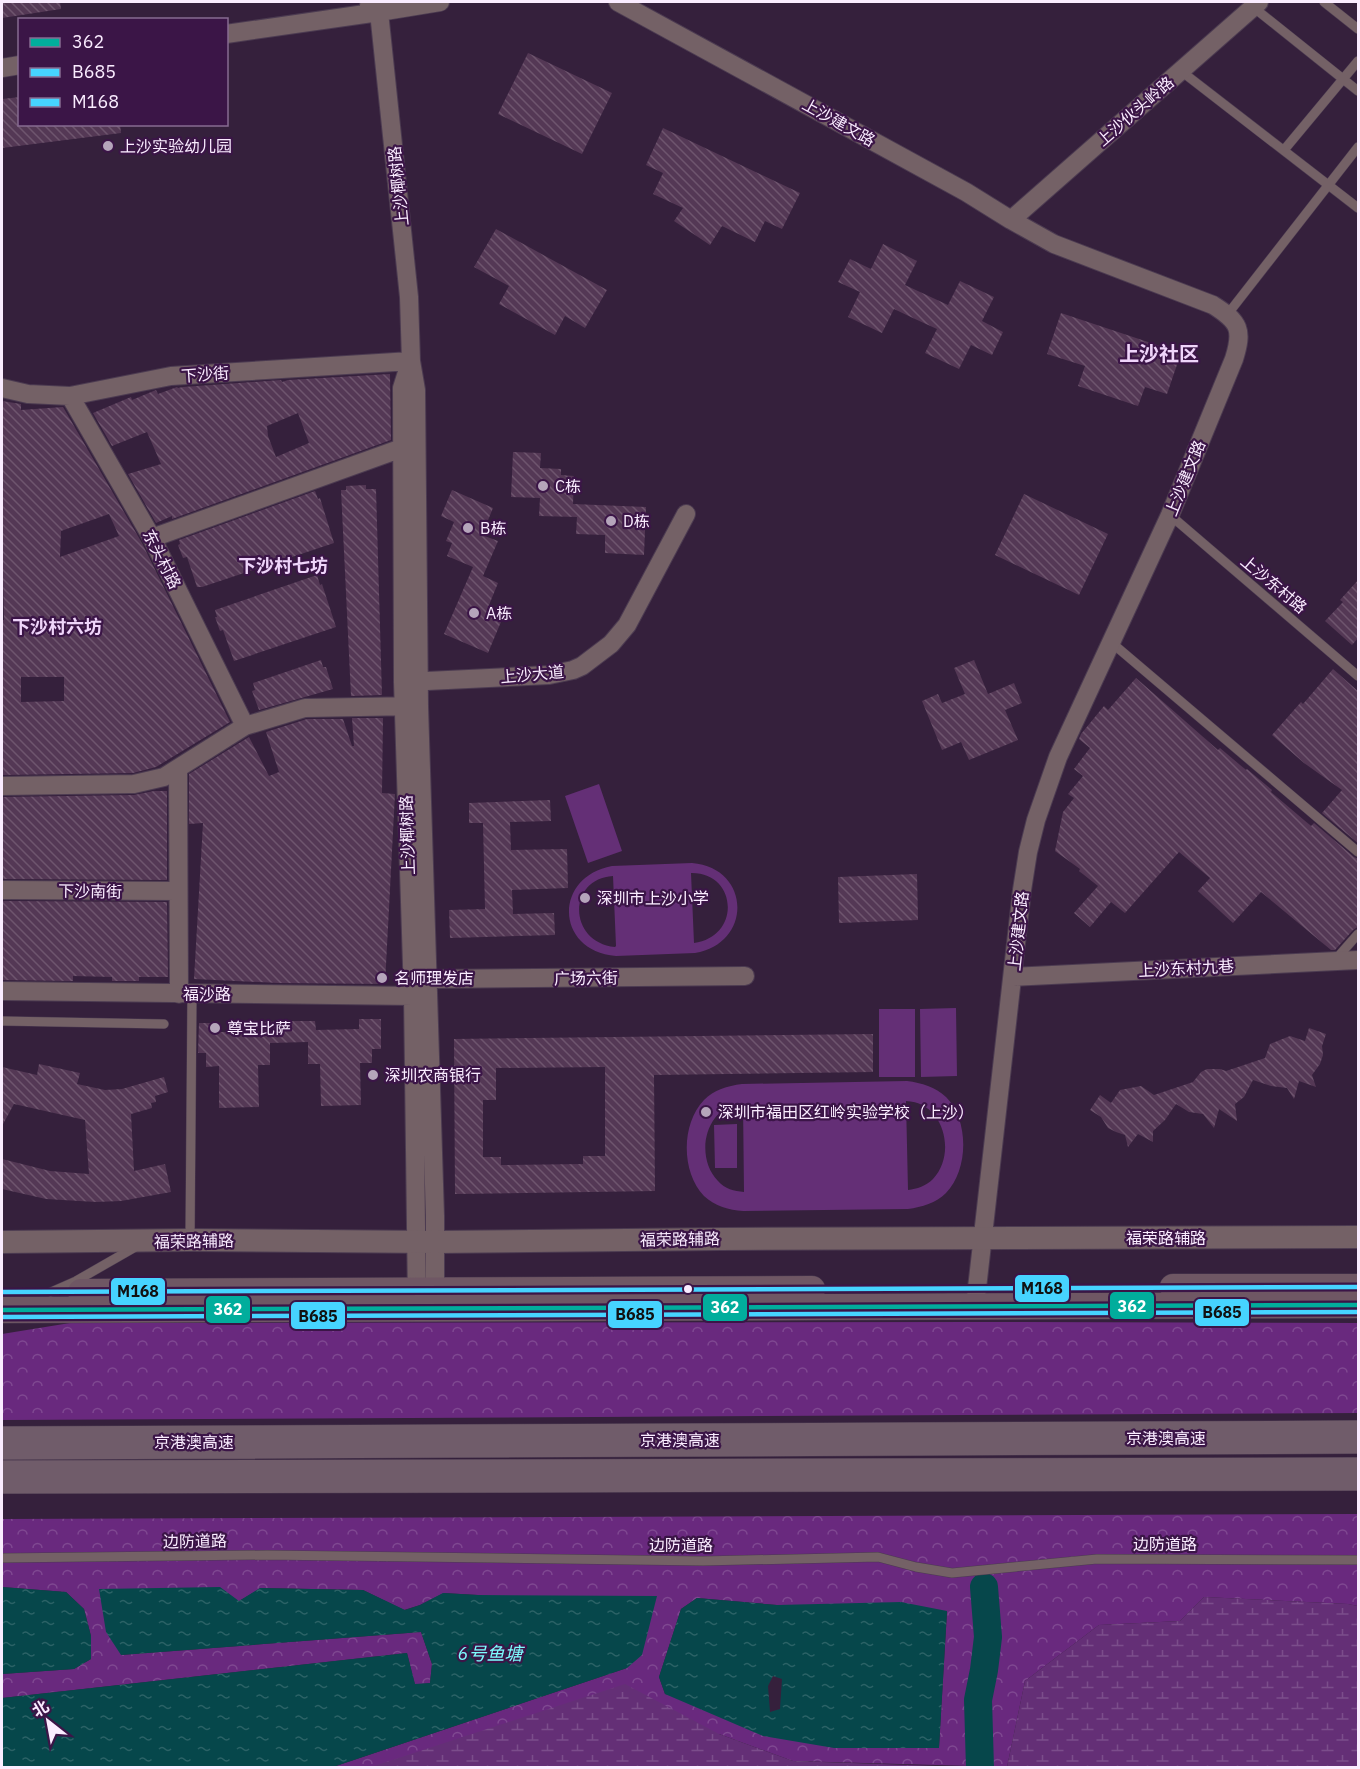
<svg xmlns="http://www.w3.org/2000/svg" width="1360" height="1769" viewBox="0 0 1360 1769" font-family="'IBM Plex Sans','Noto Sans SC',sans-serif">
<style>
.forest{fill:url(#forest-crowns);fill-rule:evenodd}
.wetland{fill:url(#wetland-marsh)}
.pitch{fill:#642f76;fill-rule:evenodd}
.water{fill:url(#water-ripples);fill-rule:evenodd}
.lines{fill:none;stroke-linecap:round;stroke-linejoin:round}
.river{stroke:#06474b;stroke-width:28}
.building{fill:url(#building-back-hatch);fill-rule:evenodd}
.service-casing{stroke:#4c3b51;stroke-width:10}
.minor-casing{stroke:#4c3b51;stroke-width:20}
.tertiary-casing{stroke:#4c3b51;stroke-width:24}
.secondary-casing{stroke:#4c3b51;stroke-width:27}
.motorway-casing{stroke:#4c3b51;stroke-width:34}
.service{stroke:#746166;stroke-width:9}
.minor{stroke:#746166;stroke-width:18}
.tertiary{stroke:#746166;stroke-width:22}
.secondary{stroke:#6f5764;stroke-width:26}
.motorway{stroke:#705c6a;stroke-width:33}
.bus-1-casing{stroke:#3b1547;stroke-width:9}
.bus-2-casing{stroke:#3b1547;stroke-width:9}
.bus-3-casing{stroke:#3b1547;stroke-width:9}
.bus-1{stroke:#01ad9c;stroke-width:4.5}
.bus-2{stroke:#46d4ff;stroke-width:4.5}
.bus-3{stroke:#46d4ff;stroke-width:4.5}
.poi-dot{fill:#b5a5bb;stroke:#3b1547;stroke-width:2}
.bus-dot{fill:#faecff;stroke:#3b1547;stroke-width:2}
.labels{text-anchor:middle;dominant-baseline:central;stroke-width:4.5;stroke-linejoin:round;paint-order:stroke}
.street-label{font-size:16px;fill:#faecff;stroke:#3b1547}
.poi-label{font-size:16px;fill:#faecff;stroke:#3b1547;text-anchor:start}
.neighbourhood-label{font-size:18px;font-weight:bold;fill:#efd5fa;stroke:#3b1547}
.water-label{font-size:18px;font-style:italic;fill:#7dfcfe;stroke:#3b1547}
.quarter-label{font-size:20px;font-weight:bold;fill:#efd5fa;stroke:#3b1547}
.line-badge{stroke:#3b1547;stroke-width:2}
.badge-label{font-size:16px;text-anchor:middle;font-weight:bold;fill:#fff}
.pale-badge-label{font-size:16px;text-anchor:middle;font-weight:bold;fill:#111}
</style>
<defs>
<pattern id="forest-crowns" width="20" height="18" patternUnits="userSpaceOnUse" patternTransform="scale(1.5)"><rect width="20" height="18" fill="#69297e"/><path d="M2 6a3 3 0 1 1 6 0M12 15a3 3 0 1 1 6 0" fill="none" stroke="#7f4891"/></pattern>
<pattern id="wetland-marsh" width="20" height="14" patternUnits="userSpaceOnUse" patternTransform="scale(1.5)"><rect width="20" height="14" fill="#642f76"/><path d="M1 5h8M5 5V1M11 12h8M15 12V8" fill="none" stroke="#7b4d8b"/></pattern>
<pattern id="water-ripples" width="26" height="14" patternUnits="userSpaceOnUse" patternTransform="scale(1.5)"><rect width="26" height="14" fill="#06474b"/><path d="M2 4q2-2 4 0t4 0M15 11q2-2 4 0t4 0" fill="none" stroke="#2b6266"/></pattern>
<pattern id="building-back-hatch" width="6" height="6" patternUnits="userSpaceOnUse" patternTransform="scale(1.5)"><rect width="6" height="6" fill="#543855"/><path d="M-1 5l2 2M0 0l6 6M5-1l2 2" fill="none" stroke="#6e556e"/></pattern>
</defs>
<rect width="100%" height="100%" fill="#35203c"/>
<path class="forest" d="M985,1322l373,1v90l-1356,7v-86l68,-11z
M1358,1514v92l-10,-2 -144,-7 -24,24 -81,4 -74,56 -18,86 -214,-6 -74,-27 -348,33h-38l294,-99 -149,-73 -34,-2 -24,12 -16,5 -41,-20 -102,-2 -22,13 -118,54 300,-23 11,32 -2,19 -15,2 -8,-32 -405,45v-24l72,-5 17,-10v-23l-7,-27 -18,-17 -64,-5v-68zM697,1598l80,7h54l116,7 -8,135 -274,-53 -6,-17 22,-68z"/>
<path class="wetland" d="M1204,1597l144,7 10,2v161h-351l18,-86 74,-56 81,-4z
M625,1684l94,50 74,27 174,6h-596z"/>
<path class="pitch" d="M599,784l23,67 -34,12 -23,-67z
M692,863c59,5 61,80 3,90l-79,3c-61,-5 -63,-79 -4,-90zM691,873c46,-1 51,63 3,70zM613,876l3,70 -1,1c-47,-5 -48,-68 -2,-71z
M956,1008l1,68 -36,1 -1,-68z
M879,1009h36v68h-36z
M907,1081c15,2 28,6 39,16 23,23 23,72 0,96 -10,10 -24,14 -38,16l-165,2c-14,-1 -28,-5 -39,-15 -23,-24 -23,-72 0,-96 10,-10 23,-14 38,-16zM906,1101c38,1 51,53 27,78 -7,7 -16,10 -25,11zM743,1103l1,89c-10,-1 -19,-3 -26,-11 -24,-25 -13,-75 25,-78z
M737,1124v44h-22l-1,-43z"/>
<path class="water" d="M2,1587l64,5 18,17 7,27v23l-17,10 -72,5z
M220,1587l19,14 21,-13 103,2 42,20 15,-5 23,-12 35,2 179,1 -15,59 -15,13 -294,99h-331v-69l405,-45 8,31 15,-1 2,-19 -11,-32 -300,23 -15,-23 -7,-43z
M697,1598l80,7 124,-3 46,9 -8,137h-105l-71,-12 -98,-42 -6,-17 22,-68zM773,1676l9,3 -2,30 -10,3 -2,-26z"/>
<g class="lines">
<path class="river" d="M980,1768l-2,-68 6,-30 4,-33 -4,-50"/>
</g>
<path class="building" d="M2,2h58l1,7 -59,9z
M528,53l84,40 -30,61 -84,-40z
M20,97v27h100l1,9 -119,15v-49z
M663,128l137,65 -18,36 -17,-8 -10,21 -33,-16 -12,19 -36,-24 9,-13 -30,-14 10,-21 -17,-8z
M496,229l111,61 -22,38 -20,-12 -10,19 -56,-31 10,-18 -35,-19z
M883,244l34,17 -12,24 43,20 12,-24 34,16 -12,24 21,11 -11,23 -21,-10 -12,24 -34,-16 12,-24 -22,-10 -21,-10 -12,24 -34,-16 12,-25 -22,-10 12,-23 21,10z
M1061,313l120,40 -14,41 -22,-7 -7,19 -60,-20 7,-20 -38,-12z
M390,374l1,66 -219,79v-3l-16,7 -28,-49 33,-10 -14,-32 -35,14 -19,-33 38,-16 1,3 24,-10 2,4 19,-7 1,1 5,-1 98,-7 1,2 6,-2zM298,413l11,30 -33,14 -8,-21 -1,-10z
M2,401l19,3v6l42,-3 79,136 88,179 -74,45 -23,6 -131,2v-155h2l-2,-71zM109,514l10,22 -59,21 1,-26zM21,677h43v24l-43,1z
M513,452l28,1 -1,15 21,1v6l13,1 -1,28 73,3 -2,48 -39,-2v-18l-29,-1 1,-17 -38,-1 1,-18 -29,-1z
M366,485v4h10l6,206 -31,1 -10,-206h5v-4z
M452,490l41,18 -11,27 16,6 -15,35 15,7 -11,27 16,7 -15,36 -44,-19 29,-67 -26,-11 5,-13 -6,-2 8,-19 -13,-6z
M315,491l3,8 2,-1 14,45 -132,44h-5l-10,-30 -4,1 -5,-13 2,-1 -1,-4z
M1024,494l84,40 -29,61 -84,-40z
M317,575l3,10 2,-1 14,43 -102,34 -11,-31 -3,1 -5,-14h2l-2,-7z
M1359,579v58l-7,8 -27,-24 18,-19 -3,-2z
M321,660l2,7h3l7,22 -74,21 -7,-19 3,-1 -2,-7z
M974,660l14,34 26,-11 8,20 -17,7 13,30 -49,20 -8,-18 -19,8 -20,-49 16,-7 4,9 23,-9 -11,-26z
M1333,669l26,23v152l-37,-31 20,-23 -38,-27 -32,-28 29,-33 2,2z
M1136,678l82,72 2,-2 26,22 1,-1 25,21 -1,2 40,34 3,-3 40,34 5,2v67l-6,4 -18,20h-4l-70,-58 -28,31 -35,-32 12,-13 -31,-26 -54,61 -14,-11 -21,25 -16,-14 24,-27 -19,-15 1,-2 -25,-18 8,-39 11,-14 -6,-4 15,-18 -9,-7 16,-21 -11,-9 2,-5 23,-28 4,4z
M352,718h31l-1,75 13,1 -10,190 -107,-1 -84,-4 9,-156 -14,1v-50l60,-37 20,39 10,-4 -13,-40 41,-13h36l9,27h2z
M154,791h13v89l-165,-1v-82l132,-2z
M550,800l1,21 -41,1 1,28 56,-1 1,39 -56,2 1,24 41,-1 1,22 -105,3 -1,-28 36,-1 -2,-86h-14v-20z
M917,874l1,46 -79,3 -1,-46z
M2,901l165,1 1,75h-29v4h-27v-4l-39,-1v5l-71,-1z
M359,1019h22v30h-9v14h-12l1,42 -40,1 -1,-42h-12v-22l-38,1v22h-12l1,42 -40,1v-42l-13,1v-14h-8l1,-30h19v9h38l5,-1v-9l29,-1h25l1,9 43,-1z
M1309,1028l17,6 -4,12 1,9 -3,9 -8,11 4,12 -17,-6 -5,18 -7,-11 -16,-2 -18,-6 -9,17 -9,7 2,17 -18,-12 -5,19 -11,-14 -14,-2 -13,-8 -11,16 -12,11v11l-15,-8 -10,13 -3,-12 -9,-3 -8,-4 -7,-11 -11,-7 10,-15 11,8 9,-13 21,-4 13,9 39,-13 8,-10 6,-3h13l6,2 39,-13 5,-14 20,-8 15,5z
M873,1034v38l-219,3 1,116 -200,3 -1,-155zM605,1067v89h-22v8l-82,1v-8h-18v-57h13v-32z
M39,1064l41,9 -3,11 28,6 17,-1 42,-12 4,15 -13,4 1,6 -5,1 1,5 -21,6 3,57 31,-7 6,28 -50,9 -25,1 -50,-3 -44,-10v-30l48,12 39,3 -4,-54 -71,-16 -12,22v-59l35,8z"/>
<g class="lines">
<defs>
<path id="service" d="M1324,2l34,27
M1253,7l105,84
M1181,71l177,137
M1284,150l74,-89
M1227,315l131,-168
M1170,515l188,161
M1112,643l246,209
M1336,959l22,-25
M2,1021l162,3
M190,1240l2,-246
M51,1292l25,-11 61,-35
M2,1558l265,-3 436,6 175,-4 38,10 36,6 145,-14 261,1"/>
<path id="minor" d="M618,2l348,190 45,28 43,24 159,61c27,17 30,25 21,54l-64,156 -112,242 -22,63 -8,32 -6,38 -47,416
M369,5l10,7 61,-10
M226,34l153,-22 30,285 2,64 5,29 3,316 16,510v85
M2,68l18,-3
M1011,220l248,-218
M409,366l-7,22 1,294 10,314 4,307
M2,388l26,6 42,2 101,-20 240,-15
M70,396l82,142 93,188
M152,538l250,-90 11,-3
M406,682l143,-7 24,-5 9,-4 29,-22 16,-19 59,-111
M178,768l1,226
M2,786l132,-2 30,-7 81,-51 60,-18 109,-2
M2,890l176,1
M1013,977l345,-17
M428,979l317,-3
M2,991l411,5"/>
<path id="tertiary" d="M2,1242l188,-2 245,2 285,-3 638,-2"/>
<path id="secondary" d="M1173,1287h185
M81,1292l731,-3
M2,1310l1356,-5"/>
<path id="motorway" d="M2,1443l1356,-6
M2,1477l1356,-3"/>
</defs>
<use href="#service" class="service-casing"/>
<use href="#minor" class="minor-casing"/>
<use href="#tertiary" class="tertiary-casing"/>
<use href="#secondary" class="secondary-casing"/>
<use href="#motorway" class="motorway-casing"/>
<use href="#service" class="service"/>
<use href="#minor" class="minor"/>
<use href="#tertiary" class="tertiary"/>
<use href="#secondary" class="secondary"/>
<use href="#motorway" class="motorway"/>
<defs>
<path id="bus-1" d="M2,1310l1356,-5"/>
<path id="bus-2" d="M2,1317l1356,-5"/>
<path id="bus-3" d="M2,1292l1356,-5"/>
</defs>
<use href="#bus-1" class="bus-1-casing"/>
<use href="#bus-2" class="bus-2-casing"/>
<use href="#bus-3" class="bus-3-casing"/>
<use href="#bus-1" class="bus-1"/>
<use href="#bus-2" class="bus-2"/>
<use href="#bus-3" class="bus-3"/>
</g>
<g class="poi-dot">
<circle cx="108" cy="146" r="6"/>
<circle cx="543" cy="486" r="6"/>
<circle cx="611" cy="521" r="6"/>
<circle cx="468" cy="528" r="6"/>
<circle cx="474" cy="613" r="6"/>
<circle cx="585" cy="898" r="6"/>
<circle cx="382" cy="978" r="6"/>
<circle cx="215" cy="1028" r="6"/>
<circle cx="373" cy="1075" r="6"/>
<circle cx="706" cy="1112" r="6"/>
</g>
<circle class="bus-dot" cx="688" cy="1289" r="5"/>
<g class="labels">
<g class="street-label">
<text transform="translate(1135 111) rotate(-41)">上沙伙头岭路</text>
<text transform="translate(839 122) rotate(29)">上沙建文路</text>
<text transform="translate(398 186) rotate(-96)">上沙椰树路</text>
<text transform="translate(205 374) rotate(-4)">下沙街</text>
<text transform="translate(1185 478) rotate(-68)">上沙建文路</text>
<text transform="translate(162 559) rotate(63)">东头村路</text>
<text transform="translate(1274 584) rotate(40)">上沙东村路</text>
<text transform="translate(532 674) rotate(-5)">上沙大道</text>
<text transform="translate(407 835) rotate(-92)">上沙椰树路</text>
<text transform="translate(90 891) rotate(1)">下沙南街</text>
<text transform="translate(1018 931) rotate(-84)">上沙建文路</text>
<text transform="translate(1186 968) rotate(-3)">上沙东村九巷</text>
<text transform="translate(586 978) rotate(-1)">广场六街</text>
<text x="207" y="994">福沙路</text>
<text x="1166" y="1238">福荣路辅路</text>
<text transform="translate(680 1239) rotate(-1)">福荣路辅路</text>
<text transform="translate(194 1241) rotate(-1)">福荣路辅路</text>
<text x="1166" y="1438">京港澳高速</text>
<text x="680" y="1440">京港澳高速</text>
<text x="194" y="1442">京港澳高速</text>
<text transform="translate(195 1541) rotate(-1)">边防道路</text>
<text x="1165" y="1544">边防道路</text>
<text x="681" y="1545">边防道路</text>
</g>
<g class="poi-label">
<text x="120" y="146">上沙实验幼儿园</text>
<text x="555" y="486">C栋</text>
<text x="623" y="521">D栋</text>
<text x="480" y="528">B栋</text>
<text x="486" y="613">A栋</text>
<text x="597" y="898">深圳市上沙小学</text>
<text x="394" y="978">名师理发店</text>
<text x="227" y="1028">尊宝比萨</text>
<text x="385" y="1075">深圳农商银行</text>
<text x="718" y="1112">深圳市福田区红岭实验学校（上沙）</text>
</g>
<g class="neighbourhood-label">
<text x="283" y="565">下沙村七坊</text>
<text x="57" y="626">下沙村六坊</text>
</g>
<g class="water-label">
<text x="490" y="1653">6号鱼塘</text>
</g>
<g class="quarter-label">
<text x="1159" y="353">上沙社区</text>
</g>
</g>
<g class="line-badge">
<rect x="1014" y="1274" width="56" height="29" rx="6" fill="#46d4ff"/>
<rect x="110" y="1277" width="56" height="29" rx="6" fill="#46d4ff"/>
<rect x="1109" y="1291" width="46" height="29" rx="6" fill="#01ad9c"/>
<rect x="702" y="1293" width="46" height="29" rx="6" fill="#01ad9c"/>
<rect x="205" y="1295" width="46" height="29" rx="6" fill="#01ad9c"/>
<rect x="1194" y="1298" width="56" height="29" rx="6" fill="#46d4ff"/>
<rect x="607" y="1300" width="56" height="29" rx="6" fill="#46d4ff"/>
<rect x="290" y="1301" width="56" height="29" rx="6" fill="#46d4ff"/>
</g>
<g class="badge-label">
<text x="1132" y="1312">362</text>
<text x="725" y="1313">362</text>
<text x="228" y="1315">362</text>
</g>
<g class="pale-badge-label">
<text x="1042" y="1294">M168</text>
<text x="138" y="1297">M168</text>
<text x="1222" y="1318">B685</text>
<text x="635" y="1320">B685</text>
<text x="318" y="1322">B685</text>
</g>
<rect width="1360" height="1769" fill="none" stroke="#faecff" stroke-width="6"/>
<rect x="18" y="18" width="210" height="108" fill="#3b1547" stroke="#876b91" stroke-width="1.5"/>
<rect x="30" y="38" width="30" height="9" fill="#01ad9c" stroke="#876b91" stroke-width="1.5"/>
<text x="72" y="48" font-size="18" fill="#faecff">362</text>
<rect x="30" y="68" width="30" height="9" fill="#46d4ff" stroke="#876b91" stroke-width="1.5"/>
<text x="72" y="78" font-size="18" fill="#faecff">B685</text>
<rect x="30" y="98" width="30" height="9" fill="#46d4ff" stroke="#876b91" stroke-width="1.5"/>
<text x="72" y="108" font-size="18" fill="#faecff">M168</text>
<g transform="translate(48 1721) rotate(329)" stroke="#3b1547" stroke-width="4.5" paint-order="stroke">
<path d="M0-4.5L10 22L0 15L-10 22Z" fill="#faecff"/>
<text y="-9" font-size="16" font-weight="bold" text-anchor="middle" fill="#faecff">北</text>
</g>
</svg>
